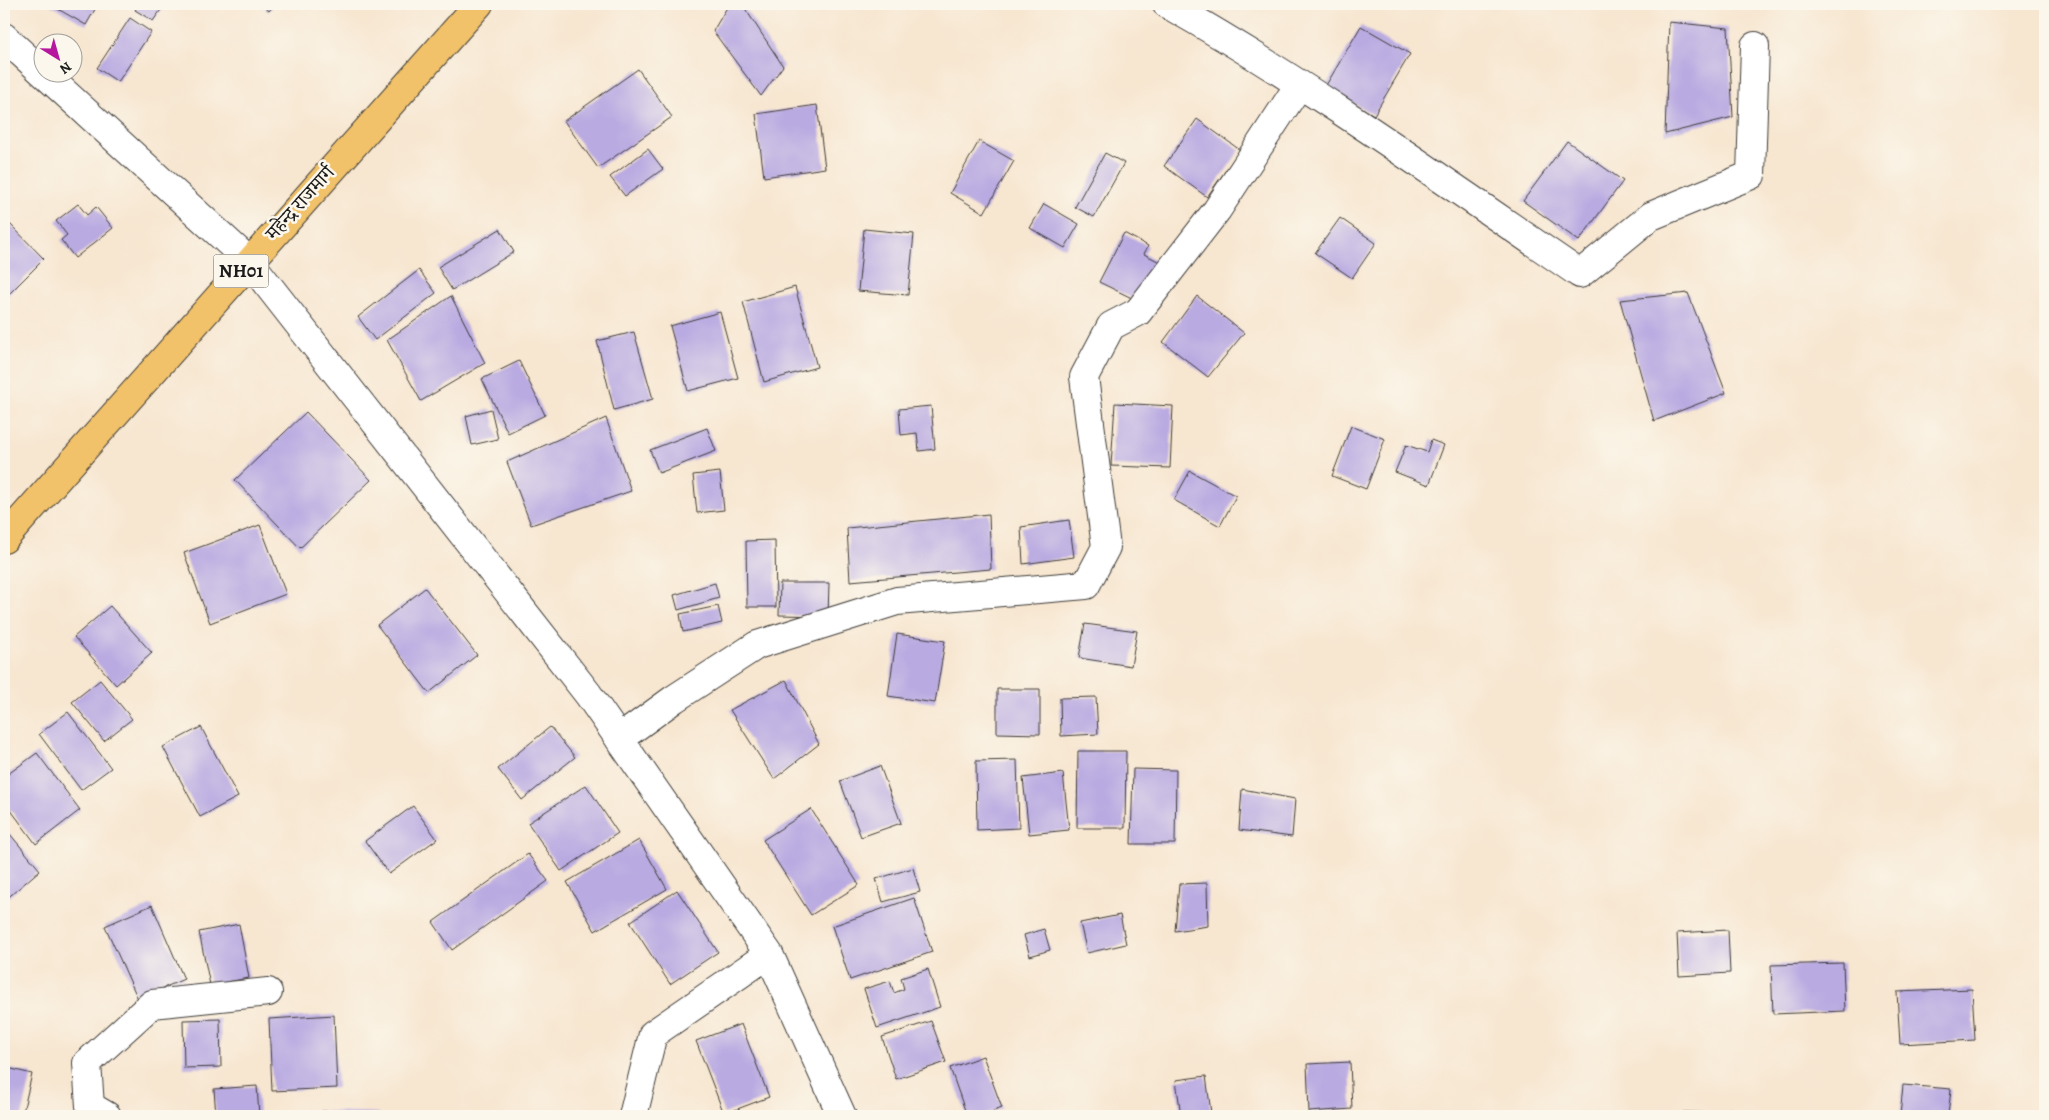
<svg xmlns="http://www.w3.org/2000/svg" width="2049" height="1120" viewBox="0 0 2049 1120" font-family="Alegreya,'Noto Serif Devanagari',serif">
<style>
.building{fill:#b9aae1}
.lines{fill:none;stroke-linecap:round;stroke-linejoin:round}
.minor-casing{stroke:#3d3a37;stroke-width:30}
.highway-casing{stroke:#3d3a37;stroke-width:30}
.minor{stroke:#fff;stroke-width:28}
.highway{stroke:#f2c26a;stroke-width:28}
.labels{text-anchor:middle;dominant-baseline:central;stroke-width:5;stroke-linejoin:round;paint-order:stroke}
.shield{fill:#fbf7ec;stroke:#5f5e5a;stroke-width:1}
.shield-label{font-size:19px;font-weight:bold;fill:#1c1c1c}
.street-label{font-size:20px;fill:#1c1c1c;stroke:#fbf7ec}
</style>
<rect width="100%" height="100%" fill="#fbf7ec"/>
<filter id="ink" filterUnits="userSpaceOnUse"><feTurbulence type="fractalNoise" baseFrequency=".02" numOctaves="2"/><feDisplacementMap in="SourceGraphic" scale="10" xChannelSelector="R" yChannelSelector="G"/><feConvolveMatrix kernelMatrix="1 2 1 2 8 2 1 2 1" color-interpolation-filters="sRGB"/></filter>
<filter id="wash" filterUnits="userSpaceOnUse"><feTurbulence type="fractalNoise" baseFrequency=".0096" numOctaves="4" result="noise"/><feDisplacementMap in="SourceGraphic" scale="20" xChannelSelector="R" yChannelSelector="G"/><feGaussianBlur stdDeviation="1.12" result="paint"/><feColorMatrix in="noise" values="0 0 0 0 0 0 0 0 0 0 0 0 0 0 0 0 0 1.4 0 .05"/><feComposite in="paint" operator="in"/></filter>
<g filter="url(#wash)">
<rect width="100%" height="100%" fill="#f7e6d0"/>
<g id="blocks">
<path class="building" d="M49,4h49l-12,21z
M139,4h26l-12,17 -18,-11z
M261,4h14l-6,7z
M729,4h13l41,62 -22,30 -48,-65z
M130,18l21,14 -33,50 -21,-14z
M1669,22l59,6 5,89 -68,17z
M1361,26l49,28 -36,61 -49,-28z
M638,69l34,48 -74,51 -34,-47z
M817,105l8,63 -61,9 -8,-63z
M1197,119l43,31 -33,47 -43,-31z
M979,141l35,20 -30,52 -34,-20z
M1567,141l56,40 -44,60 -56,-40z
M648,149l15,20 -38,27 -15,-19z
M1105,153l19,10 -30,54 -19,-10z
M78,204l9,11 9,-8 17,21 -38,30 -14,-18 6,-5 -11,-14z
M1044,204l35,20 -14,24 -35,-20z
M1340,218l36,25 -24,35 -37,-25z
M10,224l34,35 -40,40v-68z
M500,229l14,23 -62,38 -14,-23z
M864,229l50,5 -6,61 -50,-4z
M1124,233l24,13 -4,8 18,9 -20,40 -43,-21z
M419,270l17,23 -61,47 -17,-23z
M795,287l22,80 -53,15 -21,-80z
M1688,293l38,100 -72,28 -34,-121z
M451,296l34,67 -64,38 -34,-61z
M1197,296l47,37 -36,44 -45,-35z
M720,312l18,66 -50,13 -18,-65z
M634,332l19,67 -39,11 -17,-69z
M519,361l26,54 -37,18 -26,-54z
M1115,403l58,3 -3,62 -59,-2z
M931,406l4,43 -16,2 -2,-18 -16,2 -2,-26z
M491,409l7,30 -26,6 -6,-29z
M306,412l65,68 -71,68 -65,-68z
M606,418l25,73 -100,34 -24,-63z
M1351,426l34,13 -19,50 -34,-13z
M707,428l9,23 -57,22 -9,-23z
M1431,440l13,5 -15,40 -34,-13 11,-27 21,7z
M1190,471l46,25 -16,30 -46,-26z
M720,472l4,38 -27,3 -4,-38z
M989,514l2,55 -141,12 -3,-53z
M1069,520l5,37 -51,7 -2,-37z
M260,525l26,69 -76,29 -26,-70z
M775,540l1,67h-29l-1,-66z
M715,583l4,15 -41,12 -4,-15z
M780,583h49l-1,33 -49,-1z
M425,588l52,67 -48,38 -52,-68z
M110,606l42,47 -36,32 -42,-48z
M718,606l4,17 -39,9 -3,-18z
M1085,624l52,7 -6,35 -52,-8z
M897,634l48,7 -10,62 -47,-7z
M100,680l32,39 -28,22 -32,-39z
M786,680l33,64 -45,35 -44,-69z
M997,689h43v45l-43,-1z
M1096,697l2,37 -37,2 -1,-38z
M68,712l43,56 -30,22 -42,-56z
M201,727l37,70 -38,20 -37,-70z
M550,727l25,30 -53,43 -24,-31z
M1078,751h48l-1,77h-48z
M37,753l43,57 -44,34 -32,-43v-24z
M1017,760l2,68 -42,2 -1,-69z
M880,766l21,57 -40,14 -21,-56z
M1133,769l43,1 -1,74h-44z
M1063,773l6,57 -40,4 -6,-56z
M586,785l32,48 -57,38 -33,-48z
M1242,789l53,10 -3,38 -53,-7z
M413,806l24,33 -48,35 -24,-33z
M811,809l48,76 -48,30 -48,-75z
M4,827l36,43 -36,31z
M639,840l28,49 -72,42 -28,-49z
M528,854l20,27 -96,69 -19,-28z
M913,868l7,24 -37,10 -7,-23z
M1207,883l1,43 -33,5 4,-47z
M677,890l41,62 -48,32 -40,-62z
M914,898l18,54 -82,28 -18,-54z
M152,905l32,74 -46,20 -33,-73z
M1120,915l6,29 -39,9 -7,-30z
M239,924l10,54 -39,7 -11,-53z
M1044,929l6,21 -20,6 -6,-21z
M1728,930l2,43 -51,3 -2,-43z
M1843,963l2,48 -72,3 -2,-49z
M928,969l12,38 -63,21 -13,-39 26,-8 4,12 10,-4 -3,-11z
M1972,989l3,51 -75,4 -3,-52z
M334,1015l3,73 -65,3 -3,-72z
M220,1019l1,48 -37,1 -1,-48z
M931,1021l15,41 -50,17 -14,-42z
M741,1024l28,73 -45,17 -28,-73z
M983,1056l19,52 -22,8h-13l-17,-48z
M1350,1062l2,47 -43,3 -2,-48z
M4,1067l28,7 -10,42h-18z
M1206,1076l5,37 -30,3 -5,-36z
M1903,1085l48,4 -3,27h-48z
M257,1086l2,30h-43l-2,-27z
M322,1111l57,2v3h-57z
M1683,1112l49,1v3h-49z"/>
</g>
</g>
<g filter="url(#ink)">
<use href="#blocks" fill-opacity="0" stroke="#3d3a37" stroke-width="1"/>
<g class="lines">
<defs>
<path id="minor" d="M1167,4c143,81 277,177 413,270l71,-58 100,-41 4,-129
M4,37l245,224 339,433 181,260 73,162
M619,739l55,-40 83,-54 140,-44 189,-16 20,-38 -22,-170 27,-51 27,-14 79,-102 82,-125
M107,1116l-17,-10 -3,-43 65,-59 116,-12
M633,1116l20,-82 116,-80"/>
<path id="highway" d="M4,539l475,-535"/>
</defs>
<use href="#minor" class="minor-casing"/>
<use href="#highway" class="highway-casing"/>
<use href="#minor" class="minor"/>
<use href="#highway" class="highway"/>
</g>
</g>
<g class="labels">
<rect class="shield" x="213.5" y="254.5" width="55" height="33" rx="4"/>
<g class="shield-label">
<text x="241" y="271">NH01</text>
</g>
<g class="street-label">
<text transform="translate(300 203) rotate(-48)">महेन्द्र राजमार्ग</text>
</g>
</g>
<rect width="2049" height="1120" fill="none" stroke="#fbf7ec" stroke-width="20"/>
<g transform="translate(58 58) rotate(143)"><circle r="24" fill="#fbf7ec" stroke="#a29f99"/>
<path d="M0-4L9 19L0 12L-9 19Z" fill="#b5179e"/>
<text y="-8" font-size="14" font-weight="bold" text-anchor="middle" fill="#1c1c1c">N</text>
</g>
</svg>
